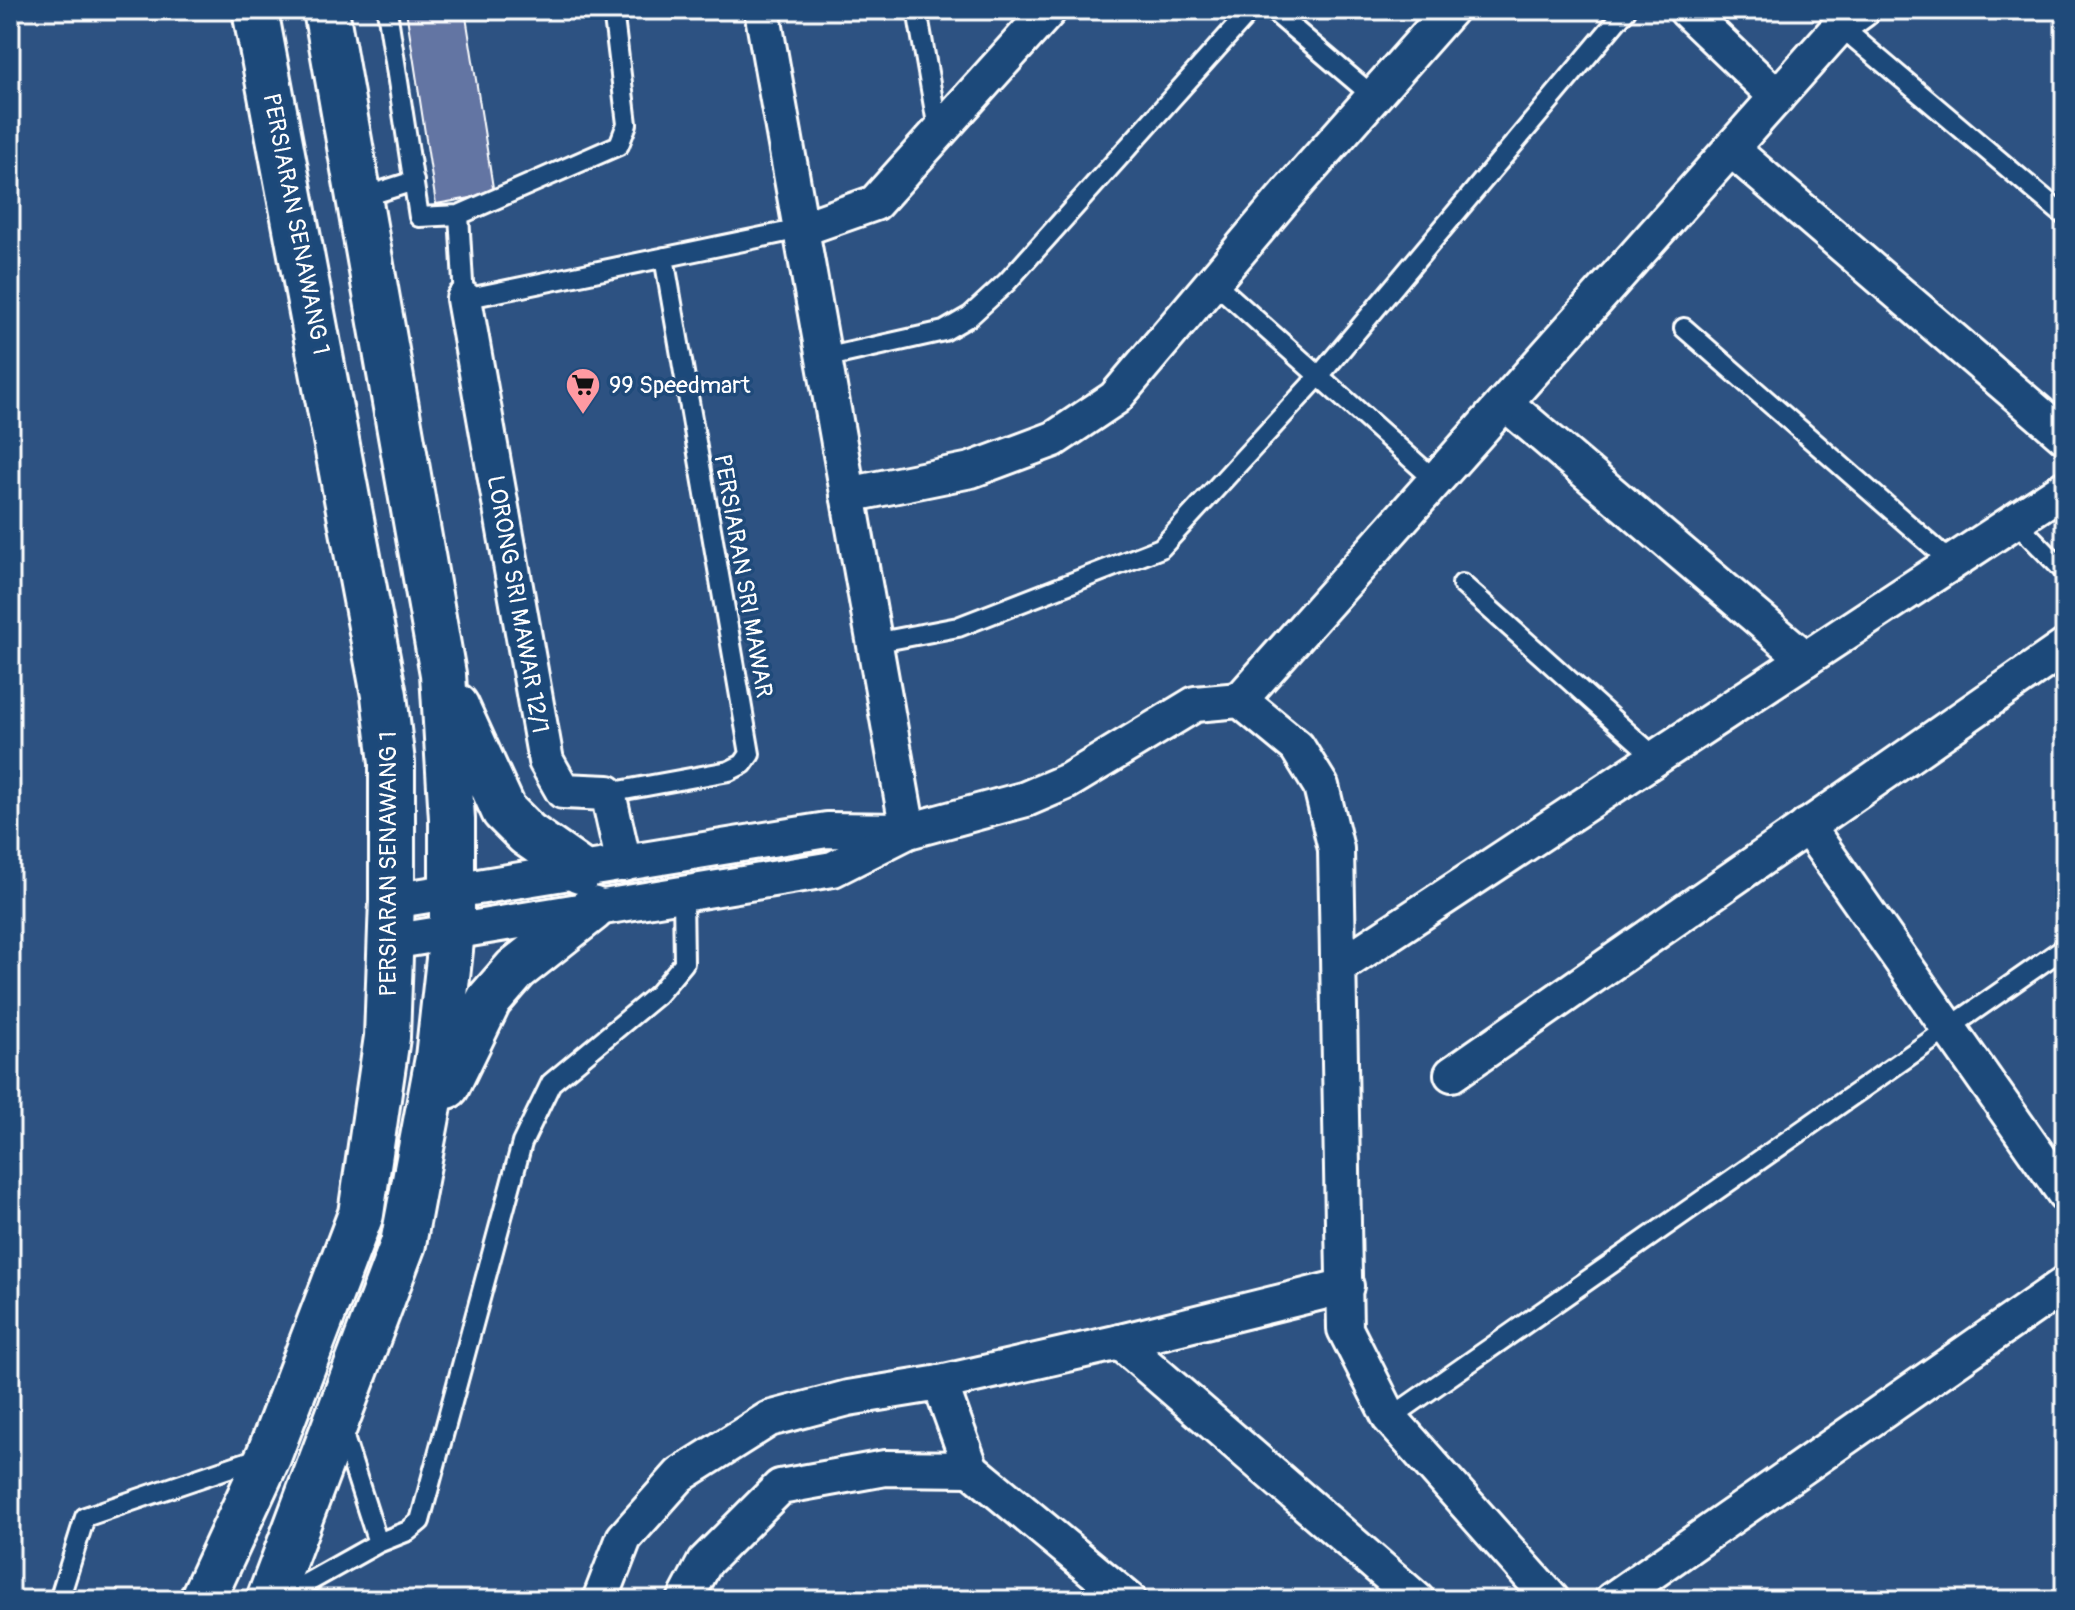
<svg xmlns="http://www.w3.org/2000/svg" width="2075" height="1610" viewBox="0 0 2075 1610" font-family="Pangolin,sans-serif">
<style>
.building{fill:#6474a3;stroke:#fff;stroke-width:2}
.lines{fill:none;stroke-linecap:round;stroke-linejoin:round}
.service-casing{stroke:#fff;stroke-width:24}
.minor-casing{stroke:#fff;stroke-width:40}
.primary-casing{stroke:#fff;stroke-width:50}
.service{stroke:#1f4a7a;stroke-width:18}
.minor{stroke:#1f4a7a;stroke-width:34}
.primary{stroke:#1f4a7a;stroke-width:44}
.labels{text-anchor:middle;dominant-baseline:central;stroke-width:7;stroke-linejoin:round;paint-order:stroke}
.street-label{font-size:24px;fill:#fff;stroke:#1f4a7a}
.poi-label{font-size:24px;fill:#fff;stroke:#1f4a7a;text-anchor:start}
</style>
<rect width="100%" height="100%" fill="#2d5282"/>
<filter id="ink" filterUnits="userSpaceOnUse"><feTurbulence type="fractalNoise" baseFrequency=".0125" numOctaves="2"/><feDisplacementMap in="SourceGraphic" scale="16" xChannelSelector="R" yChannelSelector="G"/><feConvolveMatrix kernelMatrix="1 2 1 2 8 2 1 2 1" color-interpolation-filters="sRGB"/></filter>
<g filter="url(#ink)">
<path class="building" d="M406,10h59l29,184 -58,10z"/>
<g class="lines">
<defs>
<path id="service" d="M387,10l32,207 40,-2 5,84 337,-70
M917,10l22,125
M1272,10l102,87
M1840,26l225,190
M360,198l54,-17
M459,215l160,-70 8,-21 -14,-114
M1214,282l222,199
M1684,328l268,235
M824,358l120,-27 26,-15 37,-34 244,-272
M2015,521l50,51
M1462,584l194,174
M874,643l84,-16 203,-79 158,-172 307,-366
M608,793l121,-22 14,-7 7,-10 -86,-497
M1390,1418l675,-471
M341,1428l37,115
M278,1599l100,-56 30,-12 12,-10 102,-378 29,-60 107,-89 26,-31 -1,-69
M59,1600l26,-83 176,-60"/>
<g id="minor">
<path d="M762,10l146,821"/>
<path d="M1686,10l91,87"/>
<path d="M1731,149l334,287"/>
<path d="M801,229l74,-26 174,-193"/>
<path id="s1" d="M464,299l82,462 17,30 45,2 16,71"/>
<path d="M1505,403l301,256"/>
<path d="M848,495l123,-25 83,-31 61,-41 168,-199 167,-189"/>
<path d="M1240,700l600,-674 22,-16"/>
<path d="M1807,826l258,368"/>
<path d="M392,901l435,-71 77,1"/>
<path d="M391,942l442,-73 75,-38 118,-32 42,-18 127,-77 45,-4 57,47 24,39 15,63 9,480 45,89 162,182"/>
<path d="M1340,966l725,-478"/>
<path d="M1452,1074l613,-427"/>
<path d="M1120,1342l297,258"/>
<path d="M940,1383l31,86 158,131"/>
<path d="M600,1600l24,-62 56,-63 89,-56 79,-21 92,-15 180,-41 226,-56"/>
<path d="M685,1600l20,-38 75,-75 105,-19 86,1"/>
<path d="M1612,1600l453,-316"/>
</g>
<path id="primary" d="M456,706l48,105 23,23 53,37
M447,1086l42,-86 27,-31 76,-60
M202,1600l67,-145 92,-241 26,-177 5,-136v-138l-8,-68 -129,-685
M269,1600l134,-356 35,-186 14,-126v-113l-9,-145 -117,-664"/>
</defs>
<use href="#service" class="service-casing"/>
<use href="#minor" class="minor-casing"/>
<use href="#primary" class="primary-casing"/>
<use href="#service" class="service"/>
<use href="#minor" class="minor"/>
<use href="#primary" class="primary"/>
</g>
</g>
<defs>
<symbol id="supermarket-pin" viewBox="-11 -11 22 30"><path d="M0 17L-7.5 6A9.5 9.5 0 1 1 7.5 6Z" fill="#ff9aa2" stroke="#1f4a7a"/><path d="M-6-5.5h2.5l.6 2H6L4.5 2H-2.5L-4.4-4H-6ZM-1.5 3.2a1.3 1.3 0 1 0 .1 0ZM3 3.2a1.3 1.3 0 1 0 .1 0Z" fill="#111"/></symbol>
</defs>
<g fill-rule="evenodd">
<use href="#supermarket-pin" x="563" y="365" width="40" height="54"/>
</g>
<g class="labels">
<g class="street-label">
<text transform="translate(296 224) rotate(79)">PERSIARAN SENAWANG 1</text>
<text transform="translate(743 576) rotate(80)">PERSIARAN SRI MAWAR</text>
<text stroke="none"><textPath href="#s1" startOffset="310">LORONG SRI MAWAR 12/1</textPath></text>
<text transform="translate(388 864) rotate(-90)">PERSIARAN SENAWANG 1</text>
</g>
<g class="poi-label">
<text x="609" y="385">99 Speedmart</text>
</g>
</g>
<rect width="2075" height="1610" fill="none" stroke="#1f4a7a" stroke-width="40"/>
<rect x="20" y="20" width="2035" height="1570" fill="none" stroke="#fff" stroke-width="3" filter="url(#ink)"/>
</svg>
